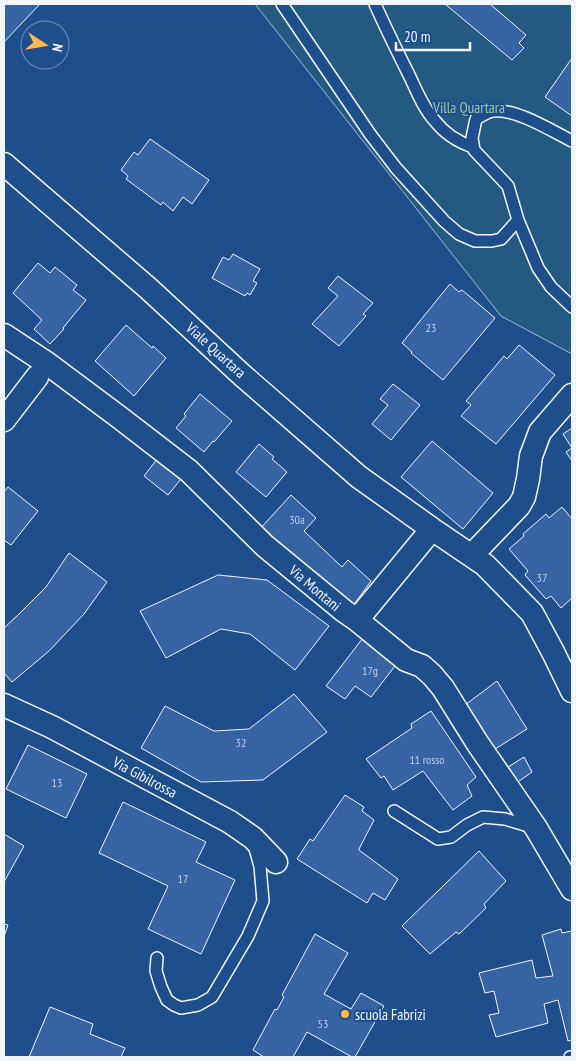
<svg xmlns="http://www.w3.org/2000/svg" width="576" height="1061" viewBox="0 0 576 1061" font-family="'PT Sans Narrow',sans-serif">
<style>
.green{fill:#245a82;stroke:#a8bbd7}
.building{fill:#3563a3;stroke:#f2f6ff}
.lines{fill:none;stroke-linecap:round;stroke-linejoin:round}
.lane-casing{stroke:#f2f6ff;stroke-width:14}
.street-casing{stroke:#f2f6ff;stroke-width:25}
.lane{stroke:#1f4e8c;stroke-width:11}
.street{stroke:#1f4e8c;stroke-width:22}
.poi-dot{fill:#ffb74d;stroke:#1f4e8c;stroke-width:2}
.labels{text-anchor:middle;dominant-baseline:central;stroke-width:4;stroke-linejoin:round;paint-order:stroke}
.number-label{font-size:12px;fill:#c3d1e8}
.park-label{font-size:15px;fill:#97c8a6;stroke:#1f4e8c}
.street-label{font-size:15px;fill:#f2f6ff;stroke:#1f4e8c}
.poi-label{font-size:15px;fill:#f2f6ff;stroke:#1f4e8c;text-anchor:start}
</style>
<rect width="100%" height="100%" fill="#1f4e8c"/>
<path class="green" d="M255,4h317v350l-71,-38z"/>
<path class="building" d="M4,4h36l-36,38z
M445,4h45l36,31 -7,8 5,5 -12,12z
M572,58v58l-27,-19z
M150,139l59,41 -17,24 -9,-7 -10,14 -10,-9 -2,3 -35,-26 2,-3 -7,-6 13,-18 4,3z
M233,254l27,15 -7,12 4,2 -7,12 -3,-2 -2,3 -33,-18 11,-21 6,3z
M38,263l12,10 5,-6 22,18 -4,5 13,10 -23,28 1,1 -14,15 -16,-15 8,-9 -29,-27z
M338,276l35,27 -10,11 3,2 -27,30 -27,-22 26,-28 -10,-8z
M450,284l9,8 3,-2 33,28 -52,62 -32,-27 1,-1 -10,-9z
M126,325l26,23 1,-2 13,12 -32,38 -39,-35z
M519,345l36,30 -59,69 -35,-28 10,-11 -5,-4 38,-45 3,3z
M393,384l27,21 -29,35 -19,-16 16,-19 -8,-6z
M200,394l32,27 -18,21 -1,-1 -9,11 -28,-24 10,-12 -2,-2z
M572,428v20l-9,-14z
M432,441l61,52 -30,36 -62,-52z
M259,444l15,13 -2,2 15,13 -21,25 -30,-25z
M572,448v13l-6,-9z
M161,454l24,20 -17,21 -24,-19z
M8,487l30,24 -27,34 -7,-5v-48z
M291,495l25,23 -12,13 38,36 6,-7 23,21 -21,29 -91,-80z
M562,507l10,12v79l-11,10 -10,-12 -5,3 -21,-24 3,-4 -19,-22 15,-13 -1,-2 23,-20 3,4z
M69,553l38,29 -23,32 -35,37 -37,31 -8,-9v-45l14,-13 28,-28z
M218,575l49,5 62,46 -34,44 -45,-36 -29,-5 -55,29 -26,-47z
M366,634l16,22 13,10 -24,31 -16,-11 -10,13 -19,-13z
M497,681l30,48 -35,22 -31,-43z
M294,694l33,38 -64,48 -62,2 -60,-34 24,-42 49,25 35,-2z
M431,711l45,66 -9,8 5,11 -19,14 -30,-39 -30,19 -9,-14 -3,2 -15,-19 46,-31 -1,-4z
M28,745l59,29 -21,44 -60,-29z
M524,757l8,15 -17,12 -10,-15z
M345,795l19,12 -2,4 12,9 -15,29v1l39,29 -13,21 -12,-7 -6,10 -70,-44 13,-20 3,2z
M123,802l83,40 -10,20 39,18 -34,74 -53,-25 20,-43 -69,-33z
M4,834l20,12 -20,36z
M479,851l27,30 -22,23 2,4 -27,26 -3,-2 -26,22 -28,-28z
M4,924l4,1 -3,9h-1z
M561,929l1,4 10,-2v109l-4,1 -10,-41 -14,4 4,19 -52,14 -7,-22 10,-2 -5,-22 -9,2 -6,-20 53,-13 4,18 17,-2 -11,-41z
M315,934l33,19 -24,41 27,15 10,-16 23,13 -29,51h-3l-45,-25 -14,25h-29l-11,-7 22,-41 2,1 7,-13 -2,-2z
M50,1007l43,17 -3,10 35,14 -4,9h-92z"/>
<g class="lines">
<defs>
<path id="lane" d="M282,4l88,130 26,34 48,53 15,13 16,7h17l9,-2 17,-19
M375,4c11,25 23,49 35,73 7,15 14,32 25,44 10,13 23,21 38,26
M572,141c-20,-10 -55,-32 -78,-30 -6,0 -12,5 -18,8l-4,19 2,12 34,36 10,34 20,48 13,19 21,20
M394,811l44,28 13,-2 16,-12 16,-8 22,2 27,8
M157,958l-1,13 5,16 6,13 7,5 7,3 17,-3 14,-8 36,-61 15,-35 -3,-35 -6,-21
M570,1057h2"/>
<path id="street" d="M4,164l145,125 93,86 117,102 73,52 53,36 47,48 21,39 19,39
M4,335l44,29 71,53 70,54 76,75 79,65 13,9 49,40 16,6 10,9 11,13 35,56 58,84 36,61
M4,420l33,-43
M472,555l47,-49 5,-9 4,-18 3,-23 9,-24 32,-37
M357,620l75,-91
M4,705l48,22 178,95 23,16 23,24"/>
</defs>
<use href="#lane" class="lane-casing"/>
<use href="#street" class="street-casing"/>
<use href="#lane" class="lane"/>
<use href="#street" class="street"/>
</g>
<circle class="poi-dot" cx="345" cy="1014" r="5"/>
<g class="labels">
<g class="number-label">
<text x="431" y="327">23</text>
<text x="297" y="519">30a</text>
<text x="542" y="577">37</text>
<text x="370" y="670">17g</text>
<text x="241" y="742">32</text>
<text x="427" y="759">11 rosso</text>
<text x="57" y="782">13</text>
<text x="183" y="878">17</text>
<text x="323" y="1023">53</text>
</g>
<g class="park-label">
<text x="469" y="107">Villa Quartara</text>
</g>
<g class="street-label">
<text transform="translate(216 350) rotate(42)">Viale Quartara</text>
<text transform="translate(315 588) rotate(40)">Via Montani</text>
<text transform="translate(145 777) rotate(28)">Via Gibilrossa</text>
</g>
<g class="poi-label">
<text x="355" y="1014">scuola Fabrizi</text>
</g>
</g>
<rect width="576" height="1061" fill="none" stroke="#f2f6ff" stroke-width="10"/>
<g transform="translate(45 45) rotate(102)"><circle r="24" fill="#1f4e8c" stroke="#7391ba"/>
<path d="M0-4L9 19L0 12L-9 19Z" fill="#ffb74d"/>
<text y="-8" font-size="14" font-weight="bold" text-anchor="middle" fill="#f2f6ff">N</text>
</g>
<path d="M396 42v8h74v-8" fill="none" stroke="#f2f6ff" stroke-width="2.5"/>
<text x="404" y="42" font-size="15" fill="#f2f6ff" stroke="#1f4e8c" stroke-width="4" paint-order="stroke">20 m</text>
</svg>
